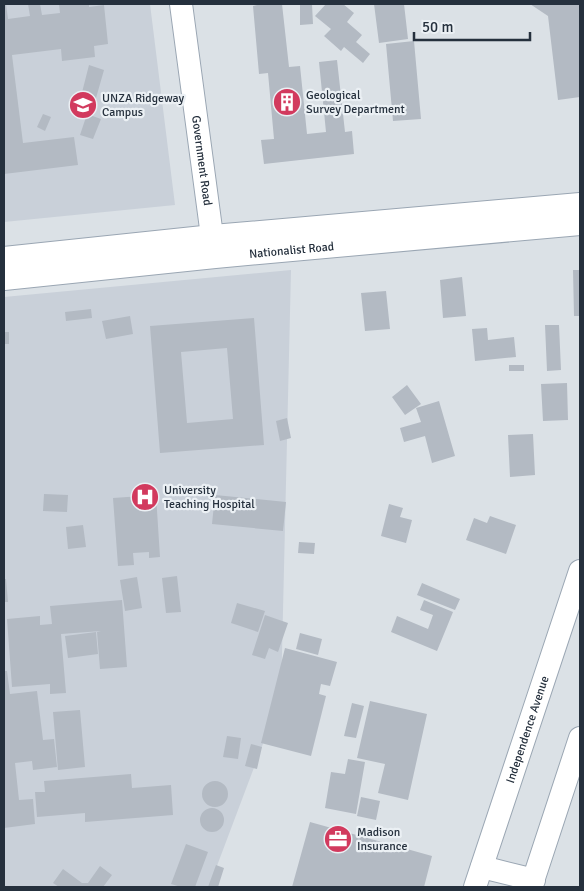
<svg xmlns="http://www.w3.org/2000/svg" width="584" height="891" viewBox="0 0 584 891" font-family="Signika,sans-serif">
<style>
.built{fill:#c9d0d9}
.building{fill:#b3bac3;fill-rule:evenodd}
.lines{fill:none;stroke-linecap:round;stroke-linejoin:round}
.major-casing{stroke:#9aa6b3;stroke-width:24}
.major{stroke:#fff;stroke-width:22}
.labels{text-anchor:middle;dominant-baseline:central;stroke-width:4.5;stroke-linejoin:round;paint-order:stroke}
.poi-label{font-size:12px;fill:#25303d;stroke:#ebf0f4;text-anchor:start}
.street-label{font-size:12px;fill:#25303d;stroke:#ebf0f4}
</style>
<rect width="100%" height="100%" fill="#dbe1e6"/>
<path class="built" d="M4,4h146l25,201 -171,17z
M291,270l-10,426 -72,191h-205v-590z"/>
<path class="building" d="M4,4h2l2,15 22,-3 -2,-12h12l2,11 18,-2 -1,-9h30v3l15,-2 4,39 -14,2 1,11 -33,4 -1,-12 -49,6 11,88 51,-6 4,28 -74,9z
M261,4h21l7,63 11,-1 7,68 19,-2 -7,-70 18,-2 8,72 7,-1 2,23 -90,10 -3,-24 13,-1 -6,-66 -9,1 -6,-68z
M300,4h12l1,20 -13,1z
M326,4h17l11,9 -7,9 15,13 -6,7 14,12 -7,9 -19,-16 -3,4 -17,-15 7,-7 -16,-13z
M374,4h30l4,35 -29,4z
M530,4h50v93l-22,3 -10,-84z
M414,41l7,78 -28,2 -7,-77z
M89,65l15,5 -12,42 -14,-4z
M43,114l8,3 -6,14 -8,-4z
M87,114l14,5 -8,20 -13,-4z
M573,270h7v46h-6z
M462,277l4,39 -23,2 -3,-38z
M386,291l4,38 -25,2 -4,-38z
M91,309l1,9 -26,3 -1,-9z
M130,316l3,18 -27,5 -4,-18z
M254,318l10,127 -104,8 -10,-127zM227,348l6,71 -46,4 -6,-71z
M545,325h14l2,45 -14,1z
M487,328l1,12 26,-3 2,20 -41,4 -3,-32z
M4,332h5v12h-5z
M509,365h15v6h-15z
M567,383l1,37 -25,1 -2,-37z
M407,385l14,19 -16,11 -13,-18z
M439,401l16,55 -23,7 -7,-27 -21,6 -4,-14 21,-6 -5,-14z
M287,418l4,20 -11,3 -4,-20z
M533,434l2,41 -25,2 -2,-42z
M44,494l24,1 -1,17 -24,-1z
M156,495l4,62 -11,1v-6l-16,1 1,12 -16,1 -5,-68z
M215,495l71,7 -3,29 -71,-7z
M389,504l14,4 -3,9 12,3 -6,23 -25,-7z
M490,516l26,9 -10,29 -40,-14 8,-22 13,5z
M83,525l3,22 -18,2 -2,-22z
M299,542l16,1 -1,11 -16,-1z
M177,576l4,36 -15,1 -4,-35z
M137,577l5,31 -17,3 -5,-31z
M4,579h2l2,23h-4z
M422,583l38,16 -5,11 -38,-15z
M122,600l5,67 -27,2 -3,-37 4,-1 -40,3 5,59 -16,1v-10l-38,3 -5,-68 33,-3v9l12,-1 -2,-18z
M424,600l29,12 -16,39 -46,-19 6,-16 31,13 5,-14 -13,-5z
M237,603l28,8 -7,21 -27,-9z
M265,615l23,8 -10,29 -9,-4 -4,11 -13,-4z
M96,632l2,22 -30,4 -3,-22z
M300,633l22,6 -4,16 -22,-6z
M285,648l52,14 -7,24 -9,-2 -2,10 7,2 -15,60 -50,-13z
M4,671h3l3,23 27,-3 6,49 11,-1 3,28 -24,3 -1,-9 -17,2 4,37 14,-1 2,25 -31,4z
M370,701l57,13 -19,86 -30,-7 7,-29 -28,-6z
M352,703l12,3 -8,32 -12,-2z
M80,710l5,57 -27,3 -5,-58z
M227,736l14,2 -3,21 -15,-2z
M251,744l11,3 -5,22 -12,-3z
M348,759l17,3 -9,52 -31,-6 6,-36 14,2z
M131,774l1,14 39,-3 2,30 -88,7v-9l-48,4 -2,-25h10l-1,-11z
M202 794a13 13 0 1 1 26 0a13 13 0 1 1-26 0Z
M361,797l19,4 -4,19 -19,-4z
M200 820a12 12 0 1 1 24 0a12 12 0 1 1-24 0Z
M310,822l122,34 -8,31h-132z
M186,844l22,8 -13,35h-14l-10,-3z
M216,865l8,3 -6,19h-10z
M100,866l12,9 -9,12h-44l-6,-4 10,-14 19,14h6z"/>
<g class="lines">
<defs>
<g id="major">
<path id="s1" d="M181,4l33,247"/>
<path d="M4,258l209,-22 367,-32"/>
<path id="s2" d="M4,279l211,-22 365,-33"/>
<path d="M482,867l52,13"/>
<path id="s3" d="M475,887l105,-316"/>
<path d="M531,887l49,-149"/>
</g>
</defs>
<use href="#major" class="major-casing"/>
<use href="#major" class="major"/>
</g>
<defs>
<symbol id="building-disc" viewBox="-11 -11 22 22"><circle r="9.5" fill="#d23a5e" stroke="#ebf0f4"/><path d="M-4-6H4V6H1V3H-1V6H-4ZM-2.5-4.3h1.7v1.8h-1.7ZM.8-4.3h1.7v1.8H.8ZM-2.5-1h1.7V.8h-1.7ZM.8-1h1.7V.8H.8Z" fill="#fff"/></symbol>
<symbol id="university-disc" viewBox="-11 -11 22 22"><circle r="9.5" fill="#d23a5e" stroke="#ebf0f4"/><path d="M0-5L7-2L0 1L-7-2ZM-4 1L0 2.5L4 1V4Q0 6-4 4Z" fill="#fff"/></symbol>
<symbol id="hospital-disc" viewBox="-11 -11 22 22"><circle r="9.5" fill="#d23a5e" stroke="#ebf0f4"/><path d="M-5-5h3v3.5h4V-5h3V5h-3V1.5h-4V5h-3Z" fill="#fff"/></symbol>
<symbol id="office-disc" viewBox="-11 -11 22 22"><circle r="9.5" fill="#d23a5e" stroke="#ebf0f4"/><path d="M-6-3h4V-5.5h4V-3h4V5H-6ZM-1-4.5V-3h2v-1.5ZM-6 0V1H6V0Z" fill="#fff"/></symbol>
</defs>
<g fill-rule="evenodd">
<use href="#building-disc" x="271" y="86" width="32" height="32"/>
<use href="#university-disc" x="67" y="89" width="32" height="32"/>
<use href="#hospital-disc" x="129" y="481" width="32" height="32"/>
<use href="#office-disc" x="322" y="823" width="32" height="32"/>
</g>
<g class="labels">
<g class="poi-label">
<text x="306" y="95">Geological<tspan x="306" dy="14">Survey Department</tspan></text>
<text x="102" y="98">UNZA Ridgeway<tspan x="102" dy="14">Campus</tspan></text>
<text x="164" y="490">University<tspan x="164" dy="14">Teaching Hospital</tspan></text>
<text x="357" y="832">Madison<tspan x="357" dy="14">Insurance</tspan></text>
</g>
<g class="street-label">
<text stroke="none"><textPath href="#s1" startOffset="158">Government Road</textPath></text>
<text stroke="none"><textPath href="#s2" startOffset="289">Nationalist Road</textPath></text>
<text stroke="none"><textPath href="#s3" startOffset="166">Independence Avenue</textPath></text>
</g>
</g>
<rect width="584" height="891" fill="none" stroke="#25303d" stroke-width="10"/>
<path d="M414 32v8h116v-8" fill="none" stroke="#25303d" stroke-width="2.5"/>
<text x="422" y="32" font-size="15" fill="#25303d" stroke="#ebf0f4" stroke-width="4" paint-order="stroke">50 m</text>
</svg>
